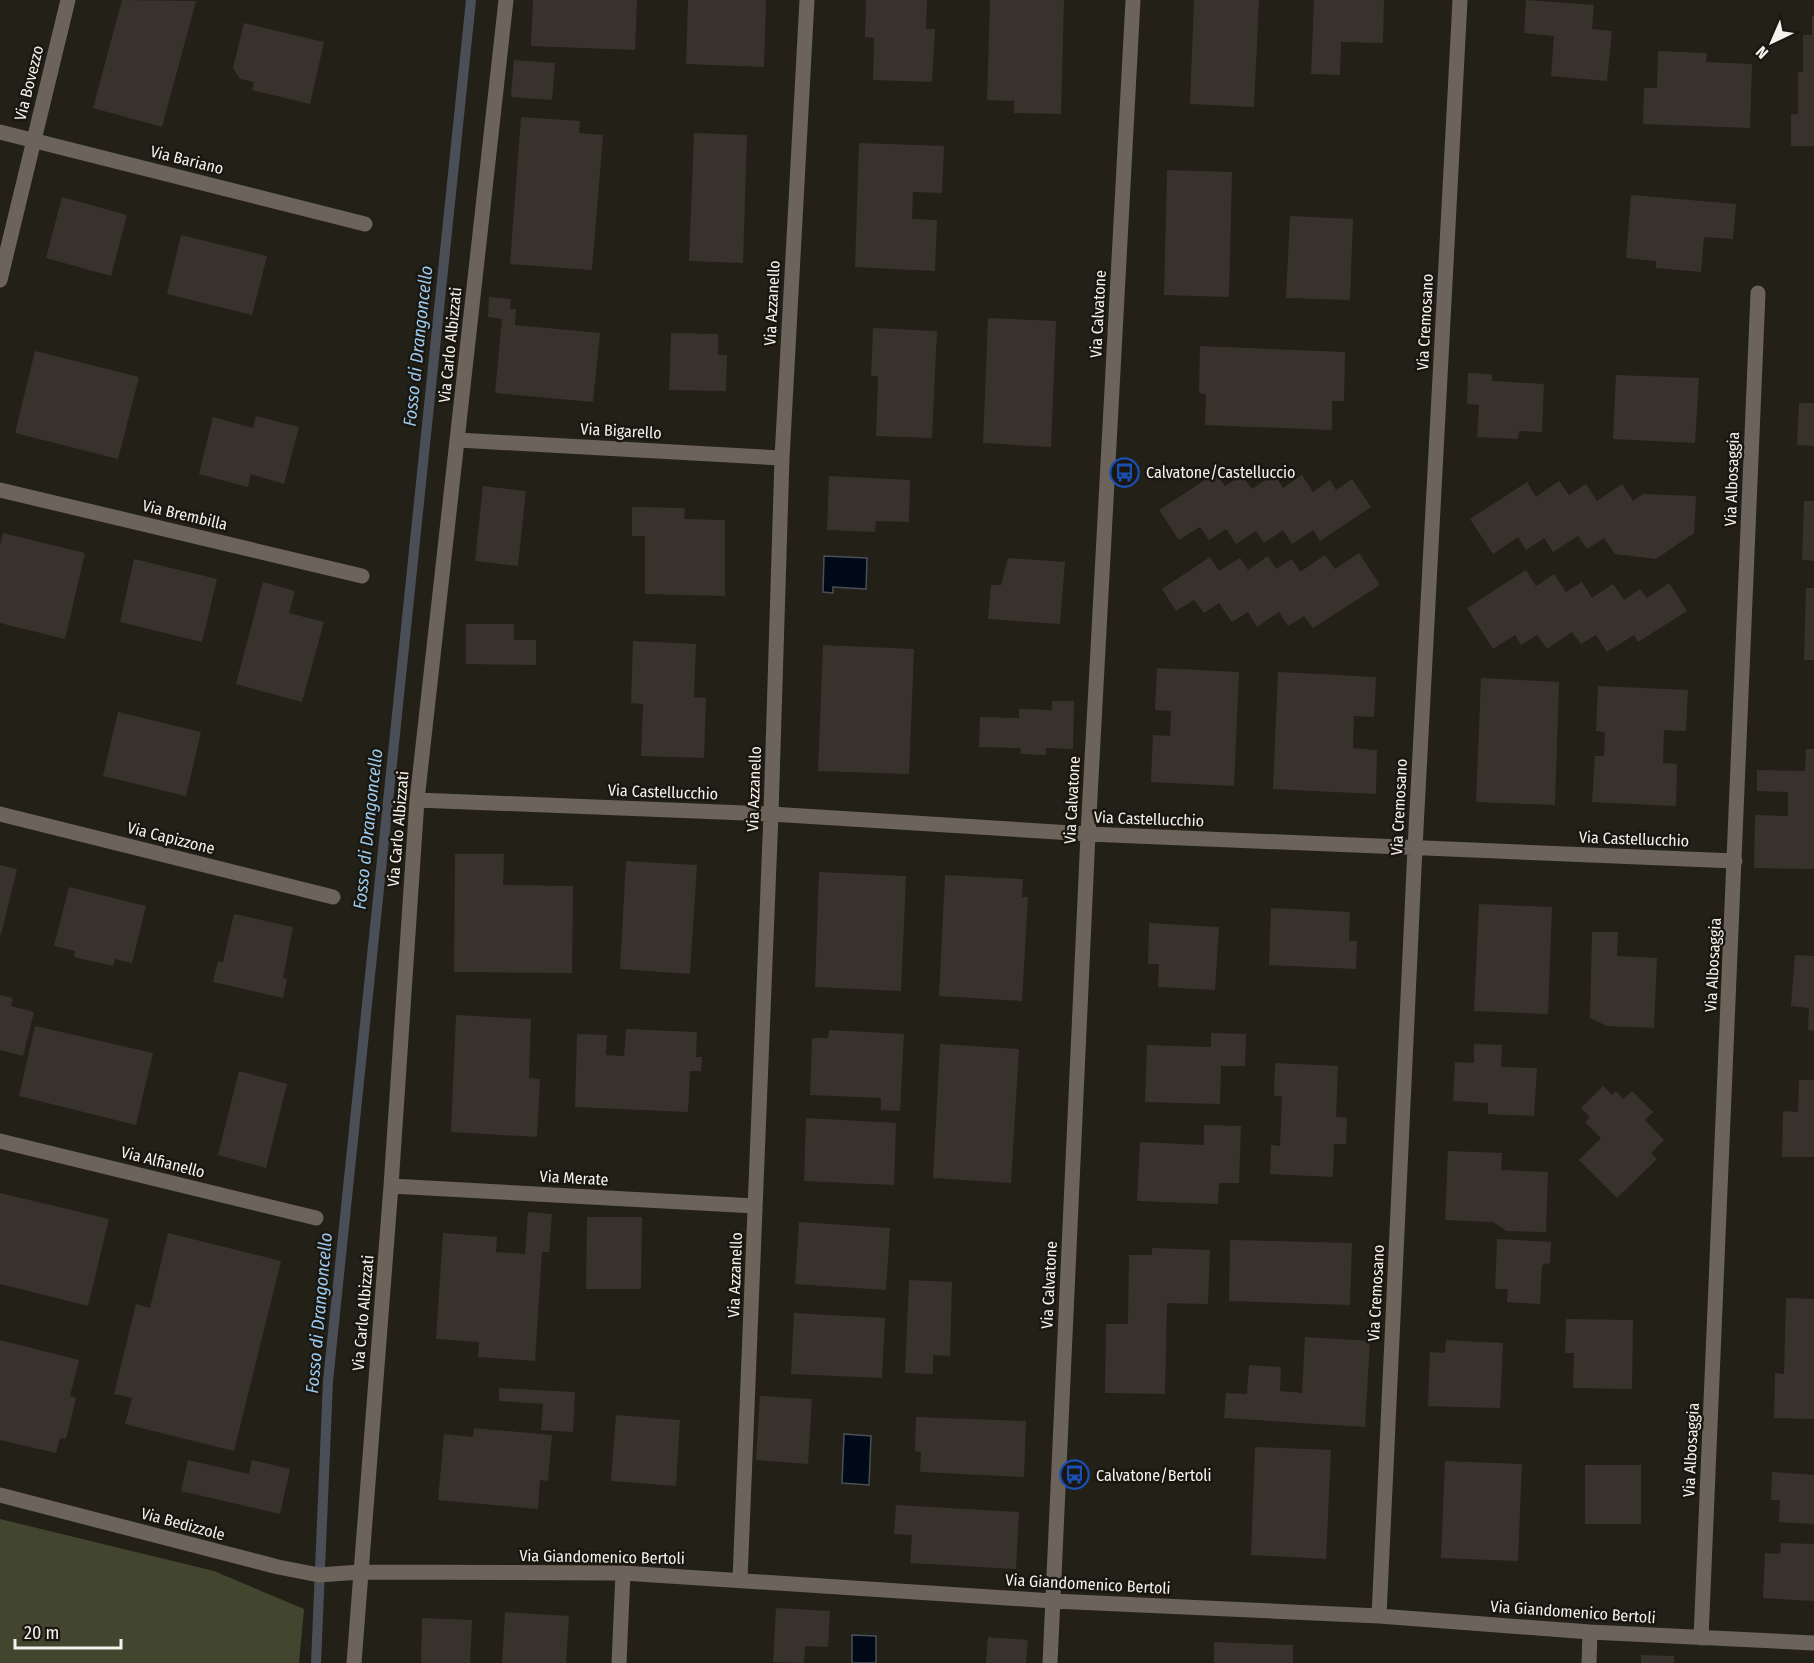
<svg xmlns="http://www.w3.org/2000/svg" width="1814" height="1663" viewBox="0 0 1814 1663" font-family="'Fira Sans Condensed',sans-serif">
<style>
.green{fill:#43462e}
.water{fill:#000917;stroke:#4a4f57;stroke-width:1.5}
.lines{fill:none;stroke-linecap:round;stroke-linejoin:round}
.stream{stroke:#4a4f57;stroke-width:10}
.building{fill:#37332c}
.minor{stroke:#6c635a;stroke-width:15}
.labels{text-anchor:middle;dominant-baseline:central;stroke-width:5;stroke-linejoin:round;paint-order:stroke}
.street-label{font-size:16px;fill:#f5f2ed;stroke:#1a1610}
.poi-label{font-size:16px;fill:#f5f2ed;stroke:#1a1610;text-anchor:start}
.water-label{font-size:18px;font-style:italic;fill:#9ccbef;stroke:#1a1610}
</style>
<rect width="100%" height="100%" fill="#232018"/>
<path class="green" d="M0,1519l214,52 90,38 -5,54h-299z"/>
<path class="water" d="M824,556l43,2 -1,31 -33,-2v6l-10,-1z
M844,1434l27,2 -2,49 -27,-2z
M852,1635l24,1v27h-24z"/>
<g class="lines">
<path class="stream" d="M316,1663l12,-282 143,-1381"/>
</g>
<path class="building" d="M122,0l74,1 -34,126 -69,-19z
M533,0h104l-2,50 -104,-4z
M688,0h78l-2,67 -78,-3z
M866,0h61l-1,29h9l-3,53 -59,-2 1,-42 -9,-1z
M990,0h74l-3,114 -47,-1v-12l-27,-1z
M1194,0h65l-5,107 -64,-3z
M1314,0h70l-1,43 -42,-1 -1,33 -29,-1z
M1526,0l68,5 -2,24 20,2 -5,50 -56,-5 3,-40 -30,-3z
M1812,16h2v130h-23v-32h7v-42h5v-37h9z
M244,23l80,19 -14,62 -58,-14 2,-8 -14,-3 -7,-11z
M1658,51l49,2 -1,9 46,2 -2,64 -107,-4 1,-36h13z
M514,60l41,3 -3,37 -41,-3z
M521,117l59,4 -1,12 24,2 -11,135 -82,-6z
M694,133l53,2 -4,128 -54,-2z
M859,143l85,3 -2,47 -29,-1 -1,27 25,1 -2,51 -80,-4z
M1167,170l65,2 -3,125 -65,-2z
M1631,195l105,9 -3,35 -29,-2 -3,35 -45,-4v-7l-30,-3z
M62,197l65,18 -16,61 -65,-18z
M1290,216l63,3 -3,81 -64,-2z
M181,235l86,21 -15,59 -85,-21z
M489,297l22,2 -1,10h6l-1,16 85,8 -7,69 -98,-9 7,-74 -14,-2z
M988,318l68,3 -5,126 -68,-4z
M873,328l64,3 -5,107 -56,-2 2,-60h-7z
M671,333l47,1v21h9l-1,36 -57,-1z
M1200,346l145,6 -1,49h-12v29l-127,-5 1,-31 -7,-1z
M35,351l104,26 -21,82 -103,-26z
M1468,373l24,1v7l52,3 -2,48 -23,-1 -1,8 -41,-2 2,-32 -12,-1z
M1616,375l83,3 -4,65 -82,-4z
M1799,403h15v43l-17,-1z
M256,416l43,11 -15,57 -33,-10 -3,13 -49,-13 14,-57 40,11z
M1216,473l9,13 17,-11 10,14 22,-15 9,14 19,-13 11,17 17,-12 6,10 16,-11 19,28 -51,34 -7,-11 -21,14 -9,-14 -19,13 -8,-12 -20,13 -10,-15 -17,11 -9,-13 -21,13 -20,-30z
M829,476l81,4 -1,42 -33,-1 -1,11 -48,-2z
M1559,481l10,14 17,-11 11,17 25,-17 11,17 10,-7 53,2 -2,37 -38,26 -41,-5 -11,-16 -17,11 -9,-13 -25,16 -9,-14 -18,12 -8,-13 -25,17 -23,-35 57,-37 9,15z
M483,486l43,5 -8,75 -43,-5z
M1804,501h10v60l-12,-1z
M632,507l53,1 -1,11 41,1v76l-80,-2v-58h-13z
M3,533l82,20 -20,86 -65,-16v-77z
M1359,553l21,32 -67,43 -9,-12 -16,10 -9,-14 -22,15 -9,-15 -16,10 -13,-19 -15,10 -10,-13 -18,11 -14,-22 48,-32 9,14 21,-13 8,12 20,-14 8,13 16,-10 8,13 25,-17 10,14z
M1008,558l57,4 -5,62 -72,-5 3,-34h10z
M134,559l83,20 -15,63 -82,-20z
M1526,570l10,16 18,-12 12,18 16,-10 10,16 21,-14 11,16 16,-11 7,9 22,-15 18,28 -49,31 -4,-7 -27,17 -11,-17 -15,9 -9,-12 -25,17 -10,-14 -16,10 -6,-10 -22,14 -26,-41z
M263,582l32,9 -6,22 35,9 -22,80 -66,-18z
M1806,588h8v72h-10z
M466,624h48v16h22v25l-70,-1z
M633,641l63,3 -2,53 12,1 -2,60 -63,-2 2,-52 -12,-1z
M823,645l91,4 -5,125 -91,-3z
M1157,668l82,4 -5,114 -83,-4 2,-47 17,1 1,-25 -16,-1z
M1278,672l98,5 -2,40 -20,-1 -1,32 24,2 -1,44 -103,-5z
M1481,678l78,4 -4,123 -79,-3z
M1598,686l90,4 -2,41 -22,-1 -1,33 14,1 -1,42 -84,-4 3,-46h9l1,-24 -9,-1z
M1052,701h22l-1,48 -27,-1v7l-26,-1 1,-6 -42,-1 1,-30 39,1v-9l33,1z
M118,712l83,20 -15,64 -83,-20z
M1806,749h8v120l-60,-1 1,-53 33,1v-24l-31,-1v-21l48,1z
M455,854h49l-1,31 70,1 -1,87 -118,-1z
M626,861l71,4 -7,109 -70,-5z
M0,865l17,4 -16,66h-1z
M819,872l87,4 -5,115 -86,-4z
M945,875l78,4 -1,18h6l-6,104 -83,-5z
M69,887l77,19 -14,57 -17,-4 -2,7 -39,-9 1,-6 -21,-5z
M1479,904l73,3 -4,107 -74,-3z
M1271,908l79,4 -1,29h8l-1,28 -87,-4z
M234,914l59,13 -10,51 4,1 -4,19 -70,-16 5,-21 5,1z
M1149,923l70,4 -4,63 -57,-3 1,-23h-11z
M1592,932h26l-1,24 40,2 -3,70 -47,-2 -17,-8z
M1795,955l19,1v75l-6,-1 1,-22 -18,-2z
M0,995l13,3 -2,8 23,6 -11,44 -23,-6z
M456,1015l75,4 -2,59 11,1 -3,58 -86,-5z
M35,1026l118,27 -17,72 -117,-29z
M626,1029l71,3 -1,25h6l-1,14h-11l-2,41 -113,-5 2,-73 30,1 -1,20 18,1z
M829,1030l75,4 -4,77 -19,-1v-12l-71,-3 2,-57h16z
M1211,1033l35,1 -1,32h-24l-1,38 -75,-2 2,-57 64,2z
M940,1044l79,5 -8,134 -78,-5z
M1474,1044l28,1 -1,22 36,1 -3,48 -46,-2v-11l-35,-2 2,-39 19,1z
M1275,1063l63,3 -2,51 11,1 -1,26h-12l-1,33 -63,-3 1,-29 9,1 2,-50h-8z
M239,1071l48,13 -21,84 -48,-13z
M1799,1080h15v77h-32l1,-46 15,1z
M1603,1086l9,9 4,-4 7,8 9,-8 21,21 -8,8 19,20 -13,13 6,6 -40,39 -38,-38 22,-22 -16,-16 5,-5 -9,-9z
M806,1118l90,5 -2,62 -90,-4z
M1204,1125l37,1 -2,57h-20l-1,21 -81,-3 3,-59 64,3z
M1448,1151l54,2 -1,17 47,2 -2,60 -39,-1 -14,-9 -48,-2z
M0,1193l109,26 -21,87 -88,-22z
M528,1212l24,2 -3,38h-7l-7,109 -57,-4 1,-15 -43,-3 7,-106 54,4 -1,15 29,2z
M587,1217h55l-1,72h-55z
M799,1222l91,6 -4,62 -91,-6z
M168,1233l113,28 -47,190 -109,-27 7,-26 -18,-4 22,-90 14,4z
M1497,1239l54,3 -1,21 -8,2 -2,39 -33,-2 1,-13h-13z
M1230,1240l122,3 -2,62 -121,-4z
M1152,1248l58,2 -2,54 -41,-1 -2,91 -60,-1 1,-69h22l1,-69h23z
M909,1280l43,2 -2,74 -17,-1v19l-28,-1z
M1786,1298l28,1v120l-40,-1 1,-45 9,1z
M794,1313l91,5 -3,60 -91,-4z
M1566,1319l67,1 -1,69 -59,-1 1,-35h-9z
M1305,1337l65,4 -5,86 -141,-9 2,-25 21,1 2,-29 32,2 -1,24 22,2z
M0,1340l79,20 -9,36 6,2 -10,41 -6,-1 -4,15 -56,-13z
M1446,1340l57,3 -3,65 -72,-2 2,-54 15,1z
M499,1388l76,4 -2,40 -32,-2 2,-26 -44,-3z
M760,1396l52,3 -4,65 -52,-4z
M616,1415l64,5 -4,66 -65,-5z
M916,1417l110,4 -2,56 -104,-5 1,-20 -6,-1z
M474,1428l78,7 -4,46 -8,-1 -2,29 -100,-9 6,-66 29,3z
M1255,1447l76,3 -5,109 -75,-4z
M188,1460l61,14 3,-14 38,9 -10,45 -99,-23z
M1445,1461l77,3 -4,97 -77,-3z
M1585,1465h56v59h-56z
M1772,1472l42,3v49l-35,-2 1,-22h-9z
M896,1505l123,7 -3,57 -106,-6 2,-28 -18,-1z
M1781,1543l33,1v57l-51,-3 2,-45 15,1z
M776,1608l54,3 -2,36 -23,-1 -1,17 -31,-1z
M505,1612l64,4 -3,47h-64z
M422,1618l50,2 -2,43h-49z
M988,1637l40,3 -2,23h-40z
M1214,1642l79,3v18h-79z
M1641,1655l33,1v7h-33z"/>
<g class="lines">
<path class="minor" d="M0,132l365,92
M0,280l68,-280
M458,440l324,18
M0,490l362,86
M417,800l354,14 317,20 647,27
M0,814l333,83
M0,1141l316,77
M391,1186l364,20
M0,1495l278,72 41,8 41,-3 263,1 430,28 326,15 211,16 224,11
M740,1580l31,-766 11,-356 25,-458
M1379,1616l36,-768 45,-848
M1701,1638l57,-1345
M354,1663l37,-477 26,-386 89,-800
M619,1663l4,-90
M1050,1663l38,-829 45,-834
M1589,1663l1,-31"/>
</g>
<defs>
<symbol id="bus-ring" viewBox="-11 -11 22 22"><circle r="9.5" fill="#1a1610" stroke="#1a4fb4" stroke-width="1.5"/><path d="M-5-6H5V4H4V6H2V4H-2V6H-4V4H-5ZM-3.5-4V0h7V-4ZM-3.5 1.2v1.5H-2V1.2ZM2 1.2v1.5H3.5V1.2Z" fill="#1a4fb4"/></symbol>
</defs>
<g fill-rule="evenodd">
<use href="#bus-ring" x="1108" y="456" width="33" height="33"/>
<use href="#bus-ring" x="1058" y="1458" width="33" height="33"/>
</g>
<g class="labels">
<g class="street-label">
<text transform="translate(29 83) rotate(-76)">Via Bovezzo</text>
<text transform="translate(187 160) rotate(14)">Via Bariano</text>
<text transform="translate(772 303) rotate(-87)">Via Azzanello</text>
<text transform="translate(1098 314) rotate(-87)">Via Calvatone</text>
<text transform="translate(1425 322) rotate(-87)">Via Cremosano</text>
<text transform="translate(450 345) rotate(-84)">Via Carlo Albizzati</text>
<text transform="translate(621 431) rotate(3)">Via Bigarello</text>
<text transform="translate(1732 479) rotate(-88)">Via Albosaggia</text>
<text transform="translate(185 515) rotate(13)">Via Brembilla</text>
<text transform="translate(754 789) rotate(-88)">Via Azzanello</text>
<text transform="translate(663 792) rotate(2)">Via Castellucchio</text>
<text transform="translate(1072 800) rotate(-87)">Via Calvatone</text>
<text transform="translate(1399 807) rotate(-87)">Via Cremosano</text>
<text transform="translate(1149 819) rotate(2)">Via Castellucchio</text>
<text transform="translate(398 829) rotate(-85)">Via Carlo Albizzati</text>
<text transform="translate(171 838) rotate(14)">Via Capizzone</text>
<text transform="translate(1634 839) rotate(2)">Via Castellucchio</text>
<text transform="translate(1713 965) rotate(-87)">Via Albosaggia</text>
<text transform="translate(163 1162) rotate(14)">Via Alfianello</text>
<text transform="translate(574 1178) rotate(3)">Via Merate</text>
<text transform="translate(735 1275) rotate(-88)">Via Azzanello</text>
<text transform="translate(1049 1285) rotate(-87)">Via Calvatone</text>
<text transform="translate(1376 1293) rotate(-87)">Via Cremosano</text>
<text transform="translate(363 1313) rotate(-85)">Via Carlo Albizzati</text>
<text transform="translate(1691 1450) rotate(-87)">Via Albosaggia</text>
<text transform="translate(183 1524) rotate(15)">Via Bedizzole</text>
<text transform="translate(602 1557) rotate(1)">Via Giandomenico Bertoli</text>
<text transform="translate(1088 1584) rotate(3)">Via Giandomenico Bertoli</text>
<text transform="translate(1573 1612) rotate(4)">Via Giandomenico Bertoli</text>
</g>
<g class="poi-label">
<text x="1146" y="472">Calvatone/Castelluccio</text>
<text x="1096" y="1475">Calvatone/Bertoli</text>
</g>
<g class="water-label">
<text transform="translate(418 346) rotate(-84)">Fosso di Drangoncello</text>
<text transform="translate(368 829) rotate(-84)">Fosso di Drangoncello</text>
<text transform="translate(319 1313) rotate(-85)">Fosso di Drangoncello</text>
</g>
</g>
<g transform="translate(1772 42) rotate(224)" stroke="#1a1610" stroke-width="4.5" paint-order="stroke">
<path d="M0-4.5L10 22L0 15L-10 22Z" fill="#f5f2ed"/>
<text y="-9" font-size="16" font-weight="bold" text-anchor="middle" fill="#f5f2ed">N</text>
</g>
<path d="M15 1639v9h106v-9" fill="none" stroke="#f5f2ed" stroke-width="3"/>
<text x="24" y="1639" font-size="18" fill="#f5f2ed" stroke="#1a1610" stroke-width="4.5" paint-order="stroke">20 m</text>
</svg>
